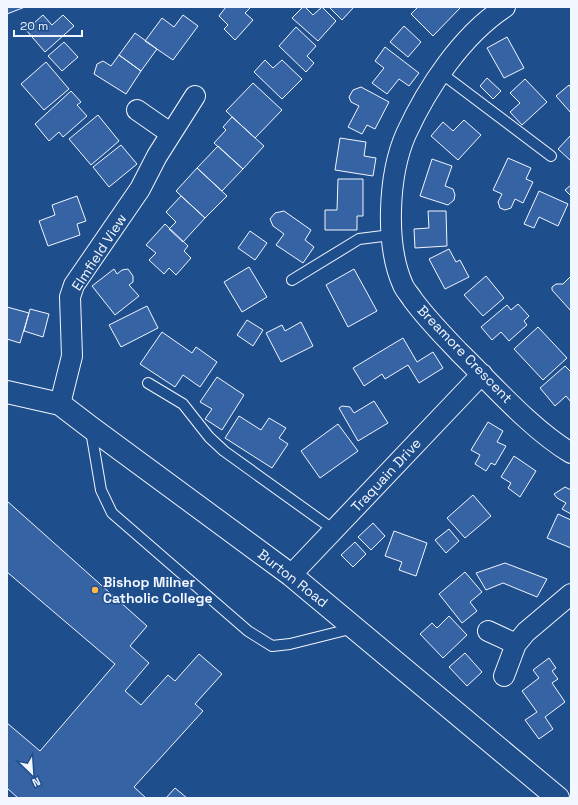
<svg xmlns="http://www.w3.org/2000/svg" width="578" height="805" viewBox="0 0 578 805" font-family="'Space Grotesk',sans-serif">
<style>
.building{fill:#3563a3;stroke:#f2f6ff}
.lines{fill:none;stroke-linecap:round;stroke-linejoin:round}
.service-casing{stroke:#f2f6ff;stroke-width:12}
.minor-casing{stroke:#f2f6ff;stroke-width:22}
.secondary-casing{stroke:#f2f6ff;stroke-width:24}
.service{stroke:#1f4e8c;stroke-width:10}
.minor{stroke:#1f4e8c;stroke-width:20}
.secondary{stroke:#1f4e8c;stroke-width:22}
.poi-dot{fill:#ffb74d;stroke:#1f4e8c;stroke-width:1.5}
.labels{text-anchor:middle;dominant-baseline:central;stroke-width:3;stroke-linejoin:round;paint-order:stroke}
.street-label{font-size:14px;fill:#f2f6ff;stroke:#1f4e8c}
.poi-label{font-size:14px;font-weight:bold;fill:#f2f6ff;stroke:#1f4e8c;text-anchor:start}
</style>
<rect width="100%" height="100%" fill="#1f4e8c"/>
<path class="building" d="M7,7h18l-18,7z
M226,7h25l-6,6 8,7 -18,20 -11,-11 4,-4 -9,-9z
M303,7h2l8,8 9,-8 14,14 -18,20 -26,-23z
M329,7h25l-12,13z
M418,7h43l-28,29 -22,-22z
M43,15l9,10 11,-10 11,11 -29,26 -19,-22z
M183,15l15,11 -25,34 -28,-19 17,-23 12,9z
M404,26l17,16 -13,15 -18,-15z
M296,27l20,19 -9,10 7,7 -8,9 -27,-26z
M135,33l22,16 -16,22 -22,-16z
M507,37l17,31 -20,10 -17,-30z
M64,42l14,15 -16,14 -14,-15z
M385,47l34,26 -10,13 -10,-7 -12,15 -15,-11 12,-15 -9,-7z
M119,55l22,16 -15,23 -32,-20 3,-10 6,-3 8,5z
M265,60l8,8 9,-8 20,19 -20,20 -28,-27z
M46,62l23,27 -25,21 -23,-26z
M487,78l14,13 -8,8 -13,-13z
M525,79l22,23 -25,23 -12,-13 10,-9 -10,-10z
M253,83l29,27 -27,28 -29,-27z
M569,85l2,3v25l-15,-17z
M361,87l28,15 -14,27 -8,-4 -5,9 -14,-7 11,-21 -8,-4 -2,-5 4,-7z
M71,91l10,11 -4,3 10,11 -24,21 -4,-5 -10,9 -14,-17z
M98,115l21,26 -28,24 -22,-26z
M232,117l32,29 -21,23 -29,-26 12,-13 -3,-3z
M464,120l17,15 -23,25 -27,-24 12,-14 10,9z
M571,135v26l-13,-12z
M340,138l26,4 -2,14 12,2 -3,18 -38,-6z
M121,145l16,19 -28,23 -16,-20z
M218,146l25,23 -21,22 -25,-23z
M508,158l23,10 -5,11 7,3 -10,21 -8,-4 -4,9 -6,2 -5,-2 -2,-6 4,-8 -9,-4z
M432,159l20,7 -7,20 8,3 2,6 -1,5 -6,5 -28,-9z
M197,168l30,28 -22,22 -29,-27z
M338,179h25v37h-6v14h-32v-20h12z
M571,185v11l-6,-6z
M539,191l29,13 -10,22 -19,-9 -5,11 -10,-4z
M77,196l9,25 -9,3 3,11 -32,11 -9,-25 16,-6 -3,-10z
M181,196l24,22 -22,24 -14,-13 7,-7 -10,-10z
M284,211l27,19 -6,10 9,7 -11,16 -27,-18 8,-11 -11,-8 -3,-7 5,-6z
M428,211h18l1,35 -32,2 -1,-19 15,-1z
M165,224l23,22 -4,5 7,7 -15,17 -7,-7 -5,6 -15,-14 7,-7 -10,-8z
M250,231l17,12 -12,17 -17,-12z
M449,249l7,13 4,-2 9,17 -24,12 -16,-30z
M249,267l18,30 -25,15 -18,-30z
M114,269l3,5 5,-4 6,-1 5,7v6l-4,3 10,11 -24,19 -23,-29z
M354,269l23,42 -29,16 -22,-42z
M486,276l18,22 -21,18 -19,-21z
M571,276v35l-19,-21v-3l4,-3h7z
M518,304l11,12 -5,5 3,4 -18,16 -8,-9 -9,8 -11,-13 26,-22 4,5z
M147,306l11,22 -37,19 -12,-22z
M7,307l22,6 -9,30 -13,-4z
M30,309l19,5 -6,23 -19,-6z
M247,320l16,10 -10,16 -16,-11z
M301,322l12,24 -32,16 -15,-29 16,-8 3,6z
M538,327l29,31 -24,22 -29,-31z
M162,332l30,21 4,-6 21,15 -17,25 -17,-12 -8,12 -35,-23z
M403,338l14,24 16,-10 10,16 -24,15 -11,-18 -23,14 -3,-5 -18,12 -11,-18z
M565,366l6,6v30l-5,-6 -11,10 -15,-18z
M217,377l27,18 -22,35 -17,-11 7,-10 -12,-7z
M374,401l14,22 -30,18 -19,-33 3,-2 8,1 4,6z
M239,416l22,14 8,-12 17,10 -7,10 9,6 -16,24 -47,-30z
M488,422l15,9 -6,11 9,4 -11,19 -4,-2 -5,8 -11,-7 5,-9 -9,-5z
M338,424l20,27 -38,27 -19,-27z
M514,456l22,15 -16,26 -12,-9 3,-5 -10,-6z
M565,487l6,3v24l-9,-5 4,-6 -9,-5 -3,-4z
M473,495l18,21 -26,22 -18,-20z
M7,501l140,125 -17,20 19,17 -24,28 16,14 27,-30 7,6 24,-27 23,20 -27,30 8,7 -69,76 12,11h-128l-11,-10v-65l33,28 75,-87 -108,-92z
M558,514l13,6v28l-24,-10z
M373,523l12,13 -14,14 -13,-13z
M449,529l10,12 -13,12 -11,-13z
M394,531l33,12 -11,33 -17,-6 3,-8 -17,-6z
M355,542l11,12 -13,13 -12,-12z
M505,563l42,16 -10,18 -34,-14 -17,7 -10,-17z
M465,572l17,20 -12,10 7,9 -15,12 -23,-29z
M449,616l18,19 -24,23 -23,-24 12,-11 5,5z
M465,653l17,19 -15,14 -18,-19z
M549,658l7,10 -4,3 6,8 -6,4 13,19 -20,15 8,12 -14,10 -14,-19 12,-8 -15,-21 17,-13 -6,-8z
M175,788l12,10h-21z"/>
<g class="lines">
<defs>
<path id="service" d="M441,73l110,83
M292,280l67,-41 32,-4
M148,383l35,21 26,33 15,14 110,79
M91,431l10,59 11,23 136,118 24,15 18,-2 64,-16"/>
<path id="minor" d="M505,7c-43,28 -78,81 -99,127 -18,41 -21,111 -3,151 2,5 7,10 10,15 14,19 30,35 46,52 33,32 73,78 112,101
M137,110l33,23
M60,404l12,-48 -2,-59 4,-12 66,-96 17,-33 38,-60
M291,575l191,-201
M488,631l28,13
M504,676l12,-32 10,-12 45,-38"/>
<path id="secondary" d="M7,392l53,12 30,23 201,148 267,223"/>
</defs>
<use href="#service" class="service-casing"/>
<use href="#minor" class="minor-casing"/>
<use href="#secondary" class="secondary-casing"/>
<use href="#service" class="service"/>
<use href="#minor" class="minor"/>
<use href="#secondary" class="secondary"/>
</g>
<circle class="poi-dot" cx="95" cy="590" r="4"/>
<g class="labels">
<g class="street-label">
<text transform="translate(99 252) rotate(-57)">Elmfield View</text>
<text transform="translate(465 354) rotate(46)">Breamore Crescent</text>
<text transform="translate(386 475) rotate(-47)">Traquain Drive</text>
<text transform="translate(293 578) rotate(38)">Burton Road</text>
</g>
<g class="poi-label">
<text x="103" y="582">Bishop Milner<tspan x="103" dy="16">Catholic College</tspan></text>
</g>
</g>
<rect width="578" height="805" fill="none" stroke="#f2f6ff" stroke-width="16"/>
<g transform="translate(32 773) rotate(155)" stroke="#1f4e8c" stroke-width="3" paint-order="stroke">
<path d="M0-3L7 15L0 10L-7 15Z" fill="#f2f6ff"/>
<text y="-6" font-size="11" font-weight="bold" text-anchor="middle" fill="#f2f6ff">N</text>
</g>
<path d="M14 30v6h68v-6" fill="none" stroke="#f2f6ff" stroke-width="2"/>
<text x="20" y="30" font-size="12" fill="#f2f6ff" stroke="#1f4e8c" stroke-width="3" paint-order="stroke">20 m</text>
</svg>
